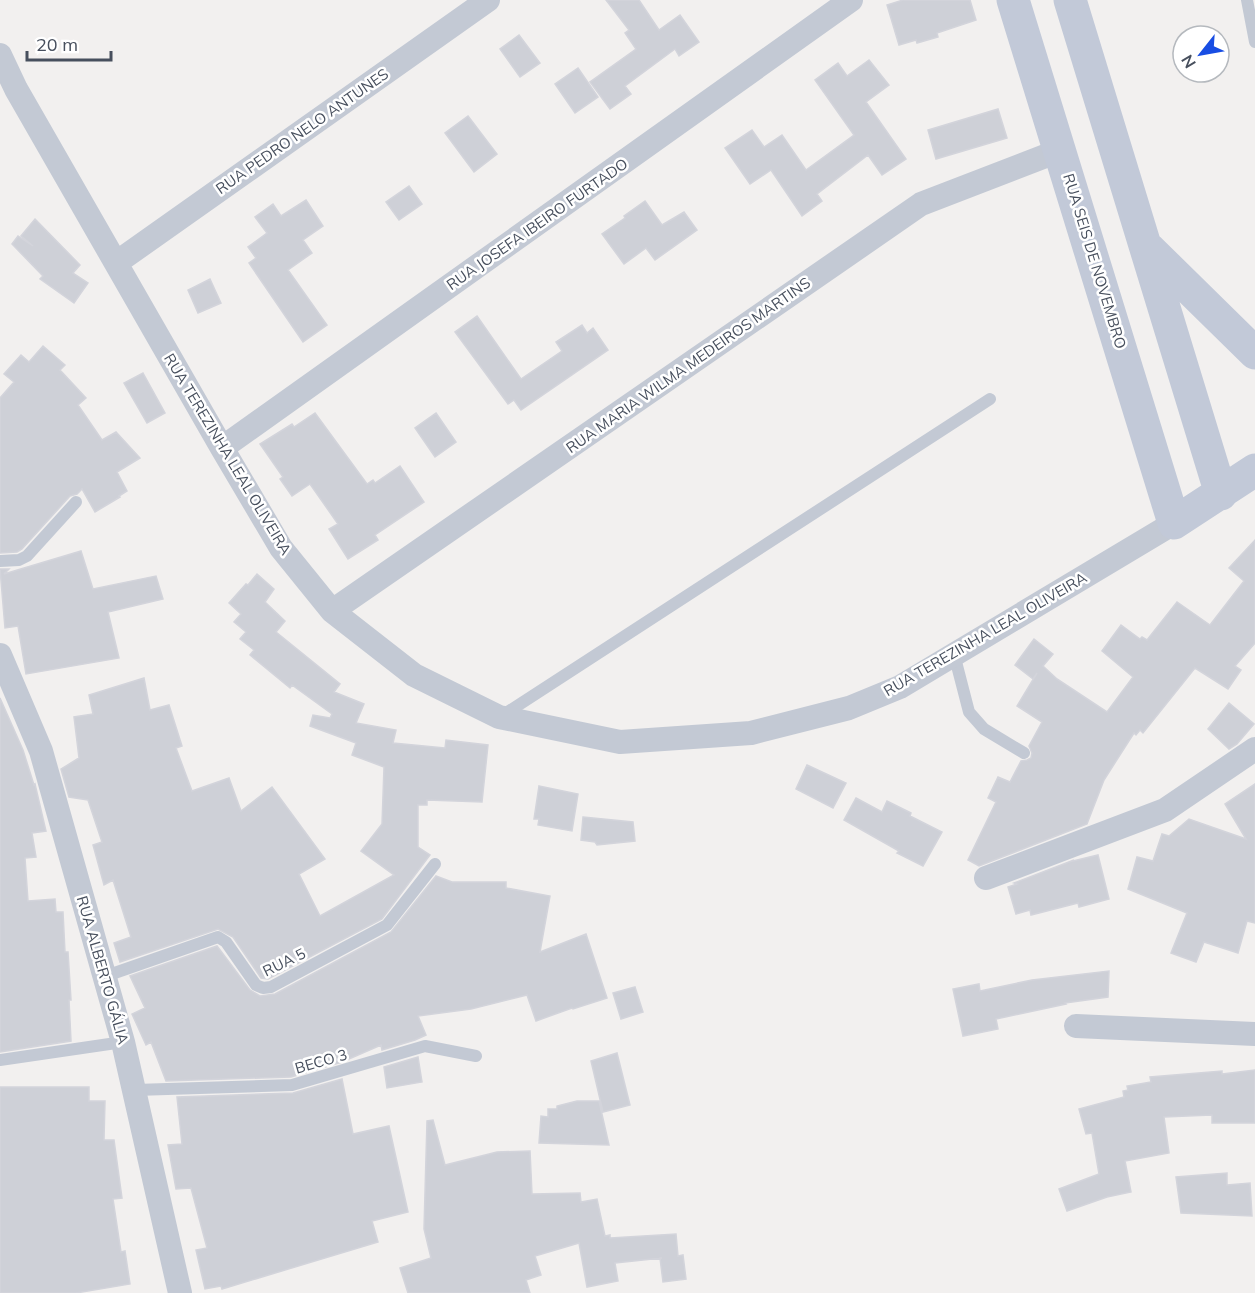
<svg xmlns="http://www.w3.org/2000/svg" width="1255" height="1293" viewBox="0 0 1255 1293" font-family="Mulish,sans-serif">
<style>
.building{fill:#ced0d7;stroke:#d3d4db;stroke-width:1.5}
.lines{fill:none;stroke-linecap:round;stroke-linejoin:round}
.lane{stroke:#c3c9d4;stroke-width:12}
.street{stroke:#c3c9d4;stroke-width:24}
.secondary{stroke:#c2c9d8;stroke-width:33}
.labels{text-anchor:middle;dominant-baseline:central;stroke-width:5;stroke-linejoin:round;paint-order:stroke}
.street-label{font-size:15px;fill:#474f5d;stroke:#fff}
</style>
<rect width="100%" height="100%" fill="#f2f0ef"/>
<path class="building" d="M606,0h33l20,30 21,-15 19,27 -20,14 -4,-7 -50,37 6,8 -21,15 -20,-27 46,-33 -11,-16 4,-3z
M903,0h67l6,20 -39,13 1,4 -21,6 -1,-3 -17,5 -12,-40z
M519,35l21,28 -20,14 -20,-28z
M869,60l20,25 -23,17 40,57 -24,16 -14,-20 -51,39 5,7 -20,15 -31,-46 -21,14 -25,-36 27,-18 12,17 18,-12 24,35 48,-35 -39,-55 23,-17 9,13z
M578,68l20,29 -23,16 -20,-29z
M998,109l9,29 -71,21 -8,-29z
M468,116l29,38 -23,18 -29,-39z
M409,186l13,18 -23,16 -13,-18z
M306,200l17,26 -20,14 9,13 -24,17 39,55 -24,17 -54,-79 7,-5 -8,-11 19,-14 -12,-16 18,-13 8,12z
M645,201l17,24 22,-13 13,18 -42,30 -9,-12 -22,16 -22,-30 23,-16 -1,-2z
M35,219l45,46 -7,8 15,10 -14,20 -34,-24 3,-3 -31,-32 6,-8 15,10 -12,-10z
M210,279l11,24 -23,10 -10,-23z
M477,316l44,63 41,-28 -6,-9 26,-17 5,8 6,-5 15,22 -87,60 -7,-10 -6,4 -53,-72z
M43,346l22,19 -5,5 26,28 -8,7 24,35 14,-8 24,26 -23,14 10,19 -8,5 1,1 -25,15 -13,-23 -5,5 -7,2 -48,53 -5,3 -17,1v-155l14,-16 -10,-8 17,-19 8,7z
M143,373l22,40 -18,10 -23,-40z
M315,413l52,71 6,-4 2,3 25,-17 24,36 -49,33 3,5 -30,19 -19,-30 9,-5 -28,-40 -18,12 -12,-17 3,-2 -23,-33 32,-20 2,3z
M436,413l20,29 -21,15 -20,-29z
M1255,540v103l-20,23 6,4 -13,19 -33,-21 -52,65 -3,-3 -4,5 -2,-2 -30,47 -17,44 -108,42 -11,-6 28,-58 -8,-4 10,-21 12,5 11,-21 6,-1 4,-2 1,-5 -3,-7 13,-24 -25,-16 20,-33 -4,6 -18,-14 19,-26 19,15 -10,12 14,13 50,33 26,-35 -31,-26 19,-26 19,14 2,-2 5,3 30,-38 33,23 34,-44 -15,-13z
M81,551l12,38 63,-13 7,23 -55,13 11,46 -93,16 -8,-48 -13,2 -5,-59h9l-5,5z
M257,574l17,15 -9,13 20,19 -9,11 64,52 -6,8 30,12 -8,19 40,7 -3,13 52,5 1,-8 42,5 -6,57 -55,-2v5h-9v42l12,8 -48,64 -114,60 -7,-1 -28,-41 -15,-8 -98,33 -6,-19 17,-6 -18,-57 -9,5 -11,-40 9,-3 -14,-42 -19,-3 -8,-28 18,-11 -5,-41 19,-3 -4,-19 55,-17 6,32 19,-5 13,41 -6,2 16,43 37,-13 12,33 31,-24 53,72 -26,15 21,42 74,-41 -33,-24 21,-27 2,-57 -32,-12 4,-12 -46,-17 3,-11 17,3 2,-4 -40,-29 -2,3 -40,-33 4,-5 -14,-11 6,-7 -12,-10 7,-8 -12,-11 17,-19 2,1z
M0,698l23,52 11,35 1,-1 11,47 -14,2 4,24 -11,1 3,43 27,-2 1,13h7l2,40h3l3,48h-2l2,41 -71,11z
M1229,703l25,21 -17,20 -8,5 -21,-20z
M807,765l39,18 -13,25 -37,-19z
M1255,784v139l-8,-2 -9,32 -34,-11 -8,20 -25,-9 16,-40 -59,-24 9,-32 16,4 9,-27 7,2 20,-17 57,20 -21,-35z
M539,786l39,8 -6,37 -34,-6 1,-6h-5z
M856,798l26,14 5,-11 24,12 -1,3 32,16 -19,34 -26,-13 2,-2 -55,-31z
M583,817l50,5 2,19 -38,4 -2,-3 -14,-2z
M1098,855l11,44 -30,8 -1,-4 -47,12 -1,-5 -14,4 -8,-27 9,-3 -3,-1 60,-23 -1,1z
M436,876l16,6h54v6l44,8 -10,56 46,-18 21,64 -34,11 -1,-1 -36,13 -9,-26 -56,14 -53,7 8,19 -11,5 -33,10 -1,-5 -39,17 -51,15 -125,4 -15,-39 -5,3 -14,-31 13,-6 -15,-32 87,-30 33,44 10,6 15,-2 116,-62z
M1109,971l-1,26 -43,6 1,1 -70,15 2,10 -35,7 -10,-47 26,-5 1,7 52,-11z
M635,987l8,25 -22,7 -8,-26z
M617,1053l13,52 -27,7 -12,-51z
M418,1057l4,25 -35,6 -3,-21z
M1255,1070v53h-43v-8l-48,2 5,36 -44,8 6,31 -24,5 -40,14 -8,-22 40,-15 -7,-41 -6,1 -7,-25 45,-12 -1,-6 5,-1 -1,-4 24,-4 -1,-5 72,-6v3z
M342,1079l11,55 36,-8 19,86 -36,9 6,21 -156,47 -1,-3 -16,3 -9,-39 11,-2 -16,-60 -15,1 -8,-44 14,-1 -5,-47 116,-4z
M0,1087h89v14h16l-1,39h10l8,58 -9,1 8,53 4,-1 5,33 -54,9h-76z
M577,1101h22l10,44 -70,-2 2,-27 7,1v-8h9v-3z
M433,1120l12,45 52,-13 33,-1 2,43 48,-1 1,9 16,-3 8,37 5,-1v3l66,-4 2,22 5,-1 3,24 -23,3 -3,-24h2l-47,5 3,18 -31,6 -8,-44 -44,13 6,19 -15,5 4,13h-122l-8,-25 31,-10 -7,-29 3,-108z
M1227,1173v12l23,-2 2,33 -71,-3 -5,-36z"/>
<g class="lines">
<path class="lane" d="M1247,0l8,42
M0,561l19,-1 8,-4 49,-54
M954,654l15,58 15,17 40,24
M500,717l490,-318
M103,977l115,-40 8,5 30,43 7,3 8,-1 116,-62 48,-61
M0,1060l123,-18
M135,1090l157,-5 133,-39 51,10"/>
<path class="street" d="M0,55l16,34 206,359 59,100 51,63 82,64 85,42 121,25 131,-9 98,-25 51,-21 274,-164
M116,263l372,-263
M222,448l629,-448
M332,611l589,-407 140,-54
M0,655l41,96 82,291 57,251
M986,878l179,-68 90,-61
M1076,1026l179,8"/>
<path class="secondary" d="M1013,0l161,523 81,-53
M1070,0l151,494
M1149,249l106,104"/>
</g>
<g class="labels">
<g class="street-label">
<text transform="translate(302 131) rotate(-35)">RUA PEDRO NELO ANTUNES</text>
<text transform="translate(537 224) rotate(-35)">RUA JOSEFA IBEIRO FURTADO</text>
<text transform="translate(1095 261) rotate(73)">RUA SEIS DE NOVEMBRO</text>
<text transform="translate(688 365) rotate(-35)">RUA MARIA WILMA MEDEIROS MARTINS</text>
<text transform="translate(228 454) rotate(59)">RUA TEREZINHA LEAL OLIVEIRA</text>
<text transform="translate(985 634) rotate(-30)">RUA TEREZINHA LEAL OLIVEIRA</text>
<text transform="translate(284 962) rotate(-26)">RUA 5</text>
<text transform="translate(103 970) rotate(74)">RUA ALBERTO GÁLIA</text>
<text transform="translate(321 1061) rotate(-16)">BECO 3</text>
</g>
</g>
<g transform="translate(1201 54) rotate(239)"><circle r="28" fill="#ffffff" stroke="#b5b9be" stroke-width="1.5"/>
<path d="M0-4.5L10 22L0 15L-10 22Z" fill="#184de3"/>
<text y="-9" font-size="16" font-weight="bold" text-anchor="middle" fill="#474f5d">N</text>
</g>
<path d="M27 51v9h84v-9" fill="none" stroke="#474f5d" stroke-width="3"/>
<text x="36" y="51" font-size="18" fill="#474f5d" stroke="#ffffff" stroke-width="4.5" paint-order="stroke">20 m</text>
</svg>
